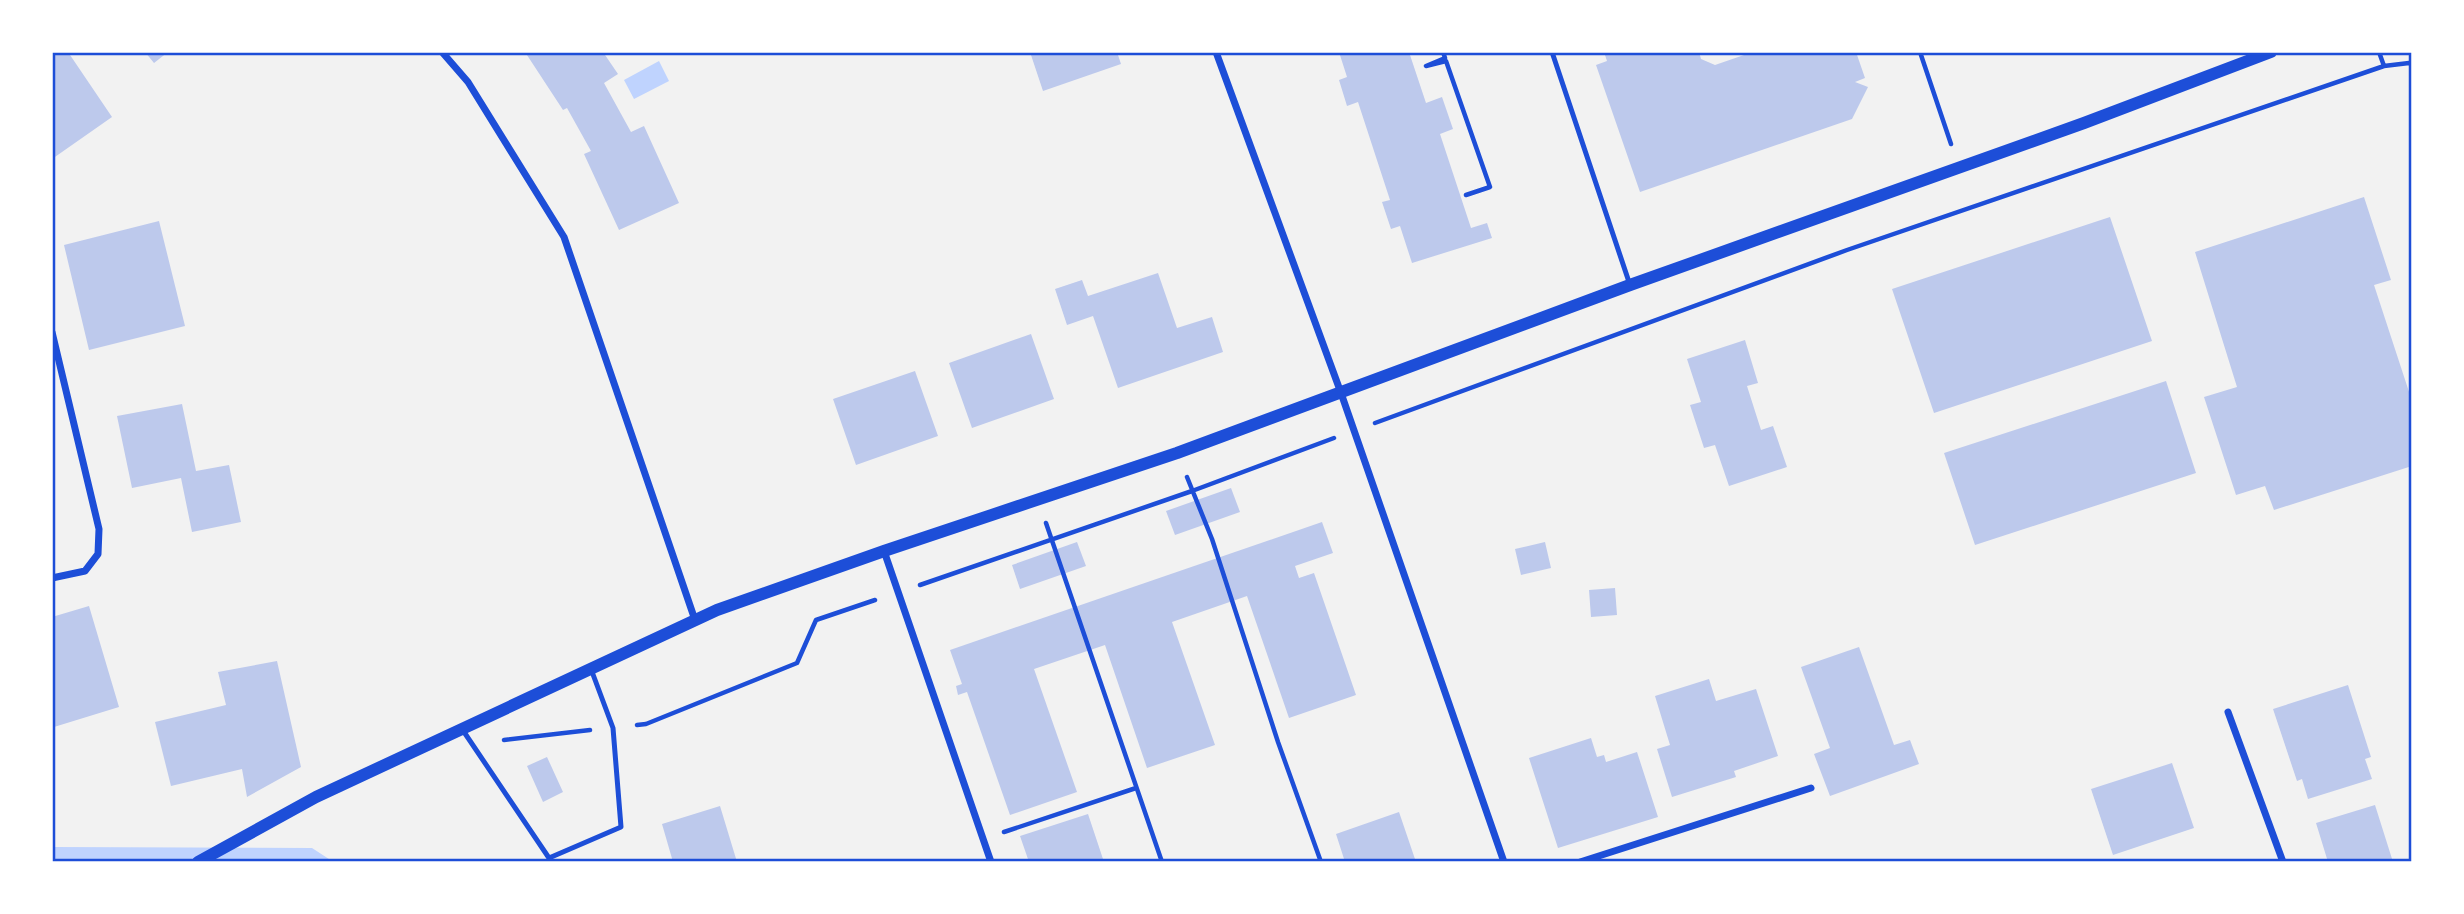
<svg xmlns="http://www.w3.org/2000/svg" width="2464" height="914" viewBox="0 0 2464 914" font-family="'Exo 2',sans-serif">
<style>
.water{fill:#bfd3fe}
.building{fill:#bdc9ec}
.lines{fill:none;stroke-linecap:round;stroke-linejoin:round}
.path{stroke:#1d4ed8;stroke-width:4.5}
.service{stroke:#1d4ed8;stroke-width:5}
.minor{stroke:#1d4ed8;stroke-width:7}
.tertiary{stroke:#1d4ed8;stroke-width:12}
.neatline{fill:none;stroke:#1d4ed8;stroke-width:2.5}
</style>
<rect width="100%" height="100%" fill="#f2f2f2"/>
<path class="water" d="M659,61l10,20 -35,18 -10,-19z
M53,847l259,1 20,13 -279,1z"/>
<path class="building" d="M52,52h16l44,65 -60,42z
M145,52h23l-14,11z
M525,52h78l15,22 -14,9 27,49 13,-6 35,77 -60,27 -35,-76 7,-3 -24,-43 -4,2z
M1030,52h87l4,12 -78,27z
M1339,52h70l17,51 16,-6 11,32 -13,5 31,94 16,-5 5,15 -80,25 -12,-37 -9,3 -9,-27 8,-2 -32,-98 -11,4 -8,-26 8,-3z
M1604,52h95l2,7 14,6 29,-10 -1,-3h113l9,26 -10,4 13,5 -16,32 -212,73 -44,-127 11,-4z
M2364,197l27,83 -17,5 38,116v65l-138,44 -9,-24 -29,9 -32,-98 33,-10 -42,-135z
M2110,217l42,124 -218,72 -42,-124z
M159,221l26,105 -96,24 -25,-105z
M1158,273l19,55 35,-11 11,35 -105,36 -25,-72 -26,9 -12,-36 27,-9 6,16z
M1031,334l23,65 -82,29 -23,-65z
M1745,340l13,43 -11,3 14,44 12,-4 14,41 -58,19 -14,-41 -11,3 -14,-43 11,-3 -14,-43z
M915,371l23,65 -82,29 -23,-66z
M2166,381l30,92 -221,72 -31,-92z
M182,404l14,67 33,-6 12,57 -49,10 -11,-54 -49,10 -15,-72z
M1231,488l9,24 -65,23 -9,-24z
M1322,522l11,31 -38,13 4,12 15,-5 42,122 -67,23 -42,-122 -75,26 43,123 -68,23 -42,-123 -71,24 43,123 -67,23 -43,-123 -9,3 -2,-9 6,-2 -12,-34z
M1077,542l9,24 -66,23 -8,-24z
M1545,542l6,26 -30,7 -6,-26z
M1615,588l2,27 -26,2 -2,-27z
M89,606l30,101 -65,20 -2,-110z
M1859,647l35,98 16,-5 9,24 -89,32 -16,-42 16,-6 -29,-81z
M277,661l24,106 -54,30 -5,-28 -71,17 -16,-64 71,-17 -8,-33z
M1709,679l7,22 40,-12 22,67 -44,15 2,6 -64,20 -15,-48 13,-4 -15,-49z
M2348,685l23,72 -6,2 7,20 -64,20 -6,-20 -5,2 -24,-72z
M1591,738l6,19 7,-2 2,7 31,-10 21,65 -100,31 -29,-90z
M547,757l16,35 -20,10 -16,-36z
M2172,763l22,65 -81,27 -22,-66z
M2375,805l18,57h-65l-12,-39z
M720,806l17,56h-64l-11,-38z
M1399,812l17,50h-71l-9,-28z
M1088,814l16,48h-75l-9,-26z"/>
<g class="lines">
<path class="path" d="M1443,52l2,6 -19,8 20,-5 44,126 -24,8
M1920,52l31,92
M2379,52l5,14 25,-3 3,2
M1375,423l472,-173 537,-184
M1187,477l25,62 66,203 43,120
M1046,523l116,339
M920,585l272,-94 142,-53
M637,725l9,-1 151,-61 19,-43 59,-20
M504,740l86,-10
M1004,832l132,-44"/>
<path class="service" d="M1552,52l78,233
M462,729l87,129 72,-31 -8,-99 -22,-59"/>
<path class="minor" d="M442,52l26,30 96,155 131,383
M1216,52l125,341 163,469
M52,332l47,197 -1,25 -13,17 -33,7
M884,551l107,311
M2228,712l55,150
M1580,862l231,-74"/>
<path class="tertiary" d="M198,862l118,-65 401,-187 167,-59 293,-98 453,-168 454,-162 187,-71"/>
</g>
<rect width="2464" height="914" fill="none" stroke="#ffffff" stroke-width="108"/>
<rect x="54" y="54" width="2356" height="806" class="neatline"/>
</svg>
